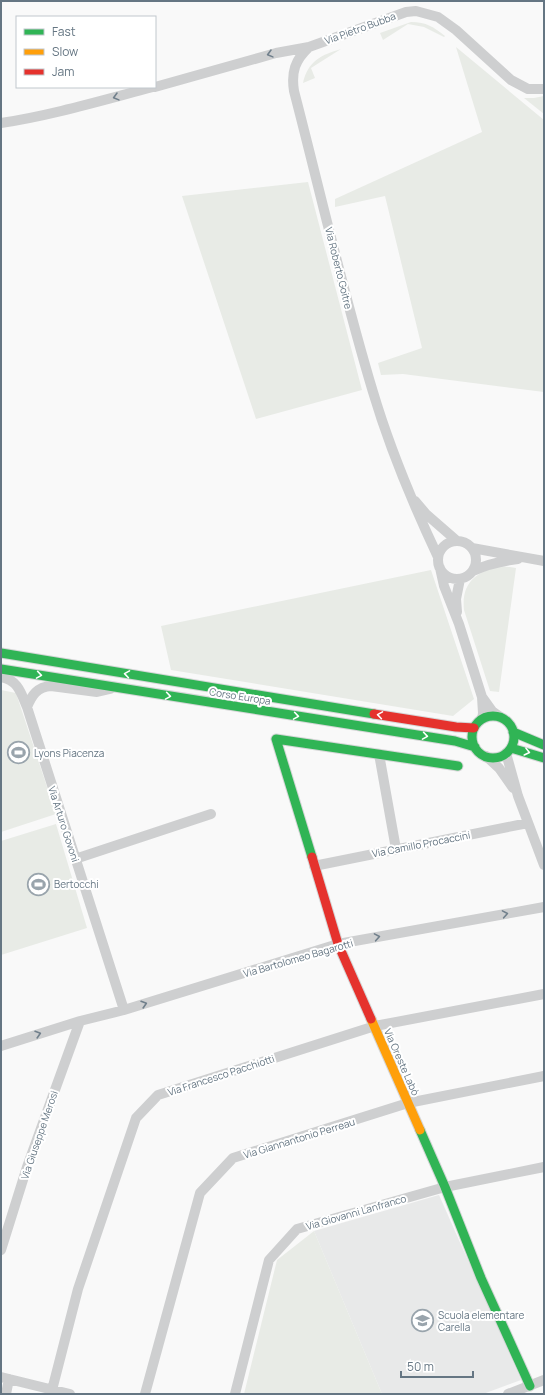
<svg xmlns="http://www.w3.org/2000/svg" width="545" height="1395" viewBox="0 0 545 1395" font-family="Manrope,sans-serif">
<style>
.built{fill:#e8e9e9}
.green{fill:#e8ebe6}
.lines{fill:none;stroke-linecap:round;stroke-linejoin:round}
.fast-casing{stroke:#d5d6d7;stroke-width:11}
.slow-casing{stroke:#d5d6d7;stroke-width:11}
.jam-casing{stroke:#d5d6d7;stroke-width:11}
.street{stroke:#cecfd0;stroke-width:10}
.fast{stroke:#30b455;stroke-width:9}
.slow{stroke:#ff9f0a;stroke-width:9}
.jam{stroke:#e5322d;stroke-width:9}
.oneway{stroke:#707f8b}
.oneway2{stroke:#fff}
.labels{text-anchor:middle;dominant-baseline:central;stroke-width:4;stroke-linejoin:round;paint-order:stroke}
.street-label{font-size:10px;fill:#657683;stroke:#fff}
.poi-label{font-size:10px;fill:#657683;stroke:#fff;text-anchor:start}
</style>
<rect width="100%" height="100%" fill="#f9f9f9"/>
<path class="built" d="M439,1195l82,185 -38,14h-101l-68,-163z"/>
<path class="green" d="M411,22c16,0 22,5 34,14l-1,1 -20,-10 -16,-3 -25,16 -3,-7z
M456,47l88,73v272l-141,-18 -22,1 -3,-12 44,-15 -37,-152 -50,11v-8l147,-67z
M341,49l-30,19 4,10 -12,5c5,-22 18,-28 38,-34z
M544,96v18l-20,-16h10z
M308,182l54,208 -106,29 -74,-223z
M502,566l14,2 -17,124 -9,-1 -26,-81c-3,-28 13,-39 38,-44z
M431,570l43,129 -21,17 -282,-46 -10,-44z
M1,690l15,3 40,121 -55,18z
M56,824l31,104 -86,27v-114z
M314,1231l68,163h-138l33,-134z"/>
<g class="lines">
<defs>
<path id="fast" d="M1,653l373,61
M1,669l454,72 20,6
M472 737a21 21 0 1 1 42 0a21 21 0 1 1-42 0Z
M513,732l31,13
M511,748l33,10
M312,857l-36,-118 182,27
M420,1130l25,57 36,91 49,108"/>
<path id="slow" d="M371,1019l49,111"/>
<path id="jam" d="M374,714l82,13 18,1
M312,857l26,87 33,75"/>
</defs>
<use href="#fast" class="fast-casing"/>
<use href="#slow" class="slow-casing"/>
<use href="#jam" class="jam-casing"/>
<path class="street" d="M309,47c-14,13 -18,25 -15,44 26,100 49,202 79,301 17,57 40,112 65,165
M155,87l121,-34 33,-6 97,-35 10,-1 22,6 18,13 55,50 17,9h16
M1,123c52,-8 102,-23 152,-36
M415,501l11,13 31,27
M438 560a19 19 0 1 1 38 0a19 19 0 1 1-38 0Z
M472,548l72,13
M440,568l4,18 15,38 23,73
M473,571c15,-7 29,-10 45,-12
M457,612l-1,-13 4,-20
M1,677c17,3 20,16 26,30l97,303
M27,707c5,-12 10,-20 24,-21l46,6 13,-3
M482,719l1,-6 -1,-16 10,14 7,5
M506,753l12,43 26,69
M379,754l17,95
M486,756l13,12 14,20
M75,859l136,-45
M314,866l214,-43
M1,1046l79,-25 44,-11 214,-66 206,-37
M1,1250l26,-83 53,-146
M1,1377l69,17
M52,1390l26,-101 58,-171 22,-23 217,-69 169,-32
M6,1394l3,-15
M145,1394l55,-201 33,-35 175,-55 136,-27
M235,1394l34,-134 28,-31 148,-42 99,-20
M508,1394l36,-14"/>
<use href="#fast" class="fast"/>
<use href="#slow" class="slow"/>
<use href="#jam" class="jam"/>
</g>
<defs><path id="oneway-chevron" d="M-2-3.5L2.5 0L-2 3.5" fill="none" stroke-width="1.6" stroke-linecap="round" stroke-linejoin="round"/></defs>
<g class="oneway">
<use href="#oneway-chevron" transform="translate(270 54) rotate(165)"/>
<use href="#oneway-chevron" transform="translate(116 97) rotate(165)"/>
<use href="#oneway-chevron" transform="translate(505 914) rotate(-10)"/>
<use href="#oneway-chevron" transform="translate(377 937) rotate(-10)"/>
<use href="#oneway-chevron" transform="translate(144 1004) rotate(-17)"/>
<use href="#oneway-chevron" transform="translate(38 1034) rotate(-17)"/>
</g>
<g class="oneway2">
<use href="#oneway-chevron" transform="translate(127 674) rotate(-171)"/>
<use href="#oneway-chevron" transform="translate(39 675) rotate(9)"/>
<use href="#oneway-chevron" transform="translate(168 696) rotate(9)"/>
<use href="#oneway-chevron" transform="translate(380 715) rotate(-171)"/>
<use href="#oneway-chevron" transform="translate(296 716) rotate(9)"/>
<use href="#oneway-chevron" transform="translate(425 736) rotate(9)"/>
<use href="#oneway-chevron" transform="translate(527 752) rotate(14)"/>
</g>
<defs>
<symbol id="stadium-ring" viewBox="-11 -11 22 22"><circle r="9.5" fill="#fff" stroke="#99a4ac" stroke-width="1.5"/><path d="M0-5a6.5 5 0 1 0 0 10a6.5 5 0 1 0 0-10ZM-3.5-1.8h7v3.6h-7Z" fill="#99a4ac"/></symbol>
<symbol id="school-ring" viewBox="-11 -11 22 22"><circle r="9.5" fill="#fff" stroke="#99a4ac" stroke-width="1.5"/><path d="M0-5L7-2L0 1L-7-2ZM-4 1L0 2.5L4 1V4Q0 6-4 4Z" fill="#99a4ac"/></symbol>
</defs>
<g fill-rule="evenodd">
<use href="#stadium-ring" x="6" y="740" width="25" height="25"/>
<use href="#stadium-ring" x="26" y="872" width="25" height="25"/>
<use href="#school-ring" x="410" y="1308" width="25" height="25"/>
</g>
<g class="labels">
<g class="street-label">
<text transform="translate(360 28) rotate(-20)">Via Pietro Bubba</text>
<text transform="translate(339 268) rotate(76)">Via Roberto Goitre</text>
<text transform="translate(240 696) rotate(9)">Corso Europa</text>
<text transform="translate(64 824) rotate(72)">Via Arturo Govoni</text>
<text transform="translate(421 844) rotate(-11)">Via Camillo Procaccini</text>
<text transform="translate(298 958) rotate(-16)">Via Bartolomeo Bagarotti</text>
<text transform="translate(402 1062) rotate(66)">Via Oreste Labò</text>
<text transform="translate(221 1075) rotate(-18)">Via Francesco Pacchiotti</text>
<text transform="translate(39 1135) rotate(-71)">Via Giuseppe Merosi</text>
<text transform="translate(299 1138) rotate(-17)">Via Giannantonio Perreau</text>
<text transform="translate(356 1212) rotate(-16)">Via Giovanni Lanfranco</text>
</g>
<g class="poi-label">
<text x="34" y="753">Lyons Piacenza</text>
<text x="54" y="884">Bertocchi</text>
<text x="438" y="1315">Scuola elementare<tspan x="438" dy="12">Carella</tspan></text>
</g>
</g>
<rect width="545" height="1395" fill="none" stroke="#657683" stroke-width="4"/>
<rect x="16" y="16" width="140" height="72" fill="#ffffff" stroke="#c1c8cd"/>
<rect x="24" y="29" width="20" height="6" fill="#30b455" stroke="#c1c8cd"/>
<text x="52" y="36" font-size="12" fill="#657683">Fast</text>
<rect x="24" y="49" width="20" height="6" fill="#ff9f0a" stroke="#c1c8cd"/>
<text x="52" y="56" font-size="12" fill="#657683">Slow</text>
<rect x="24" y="69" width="20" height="6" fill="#e5322d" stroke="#c1c8cd"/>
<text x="52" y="76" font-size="12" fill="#657683">Jam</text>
<path d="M401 1371v6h72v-6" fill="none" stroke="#657683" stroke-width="2"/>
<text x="407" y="1371" font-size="12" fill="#657683" stroke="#ffffff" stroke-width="3" paint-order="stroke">50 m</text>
</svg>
